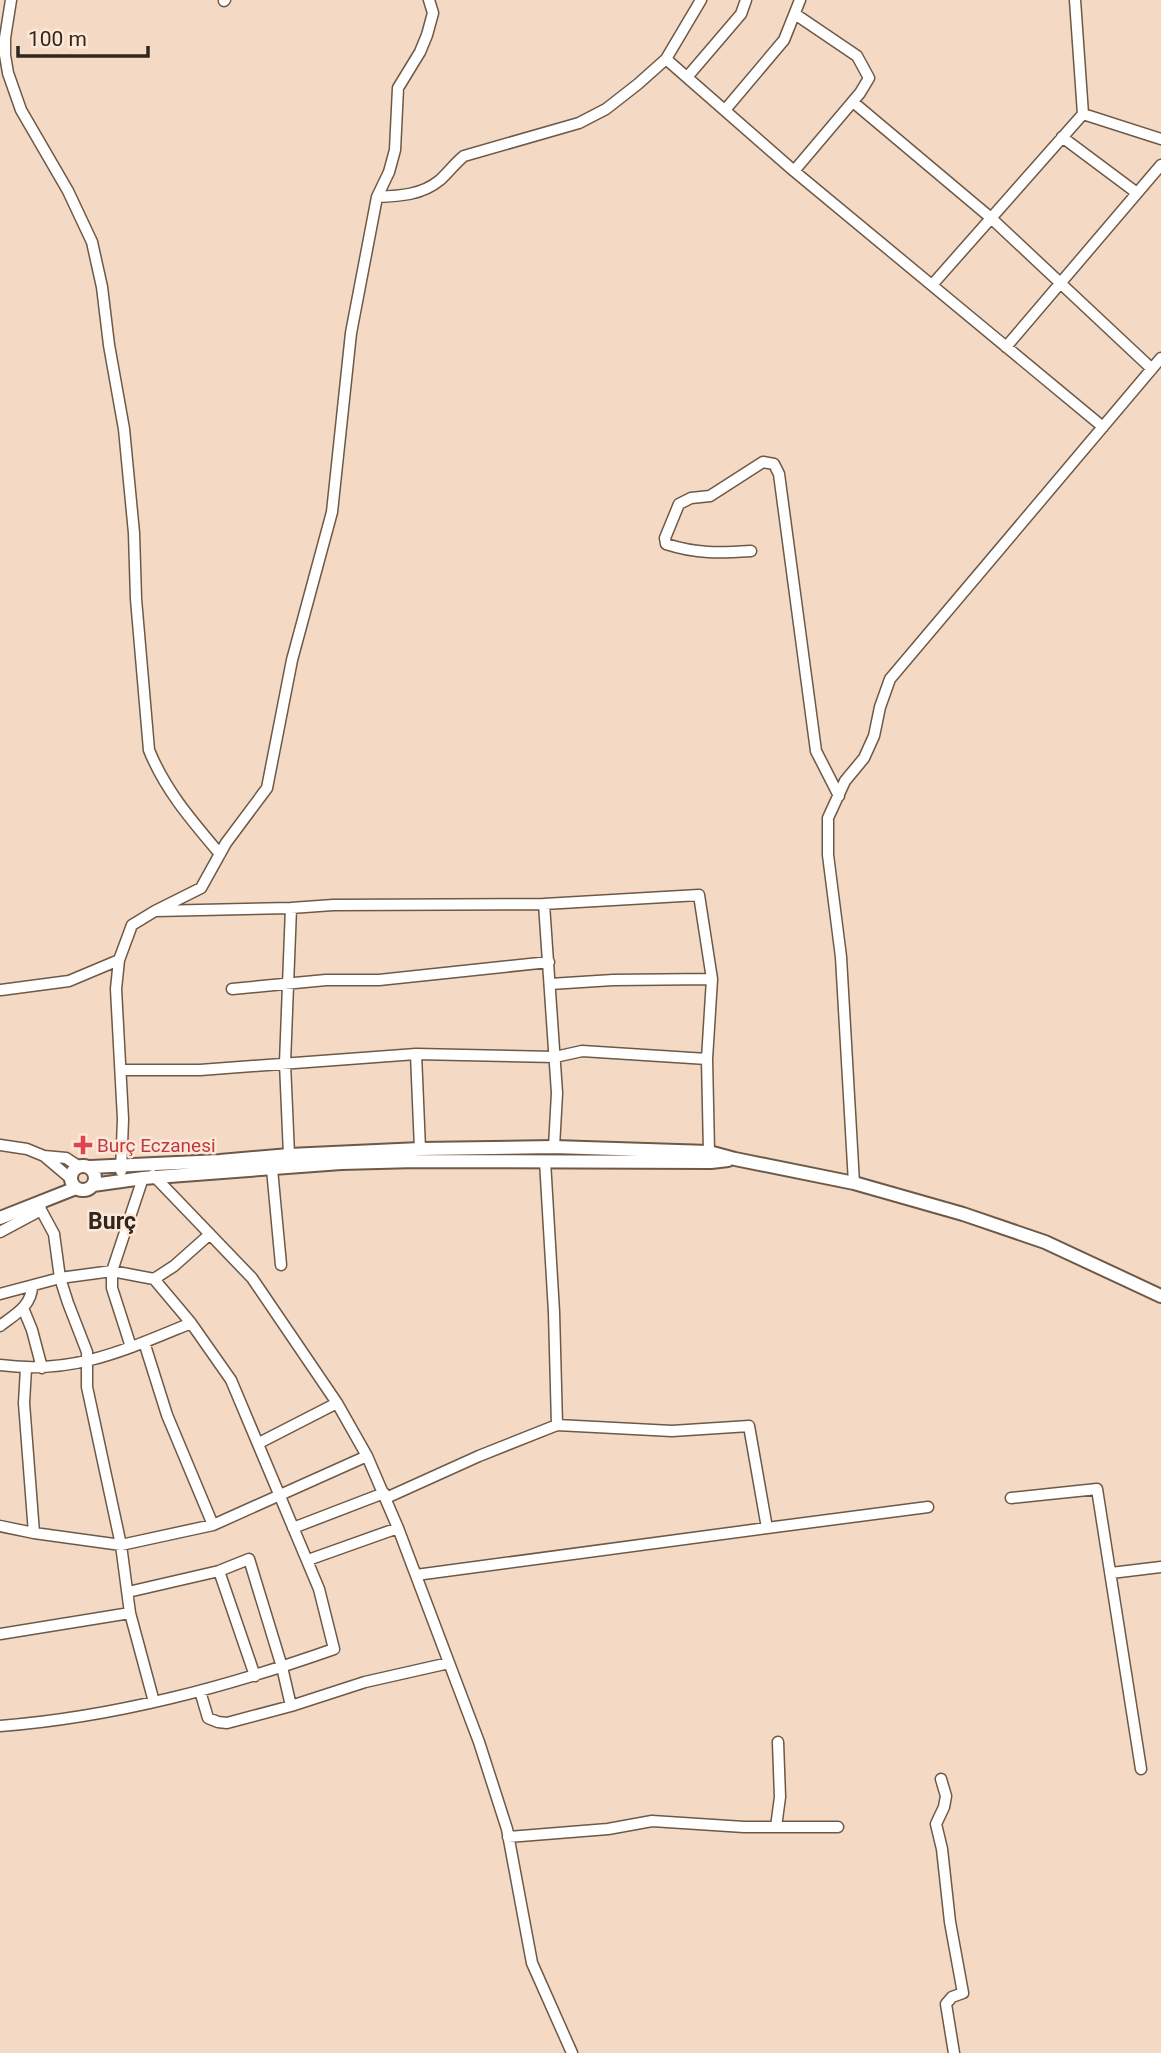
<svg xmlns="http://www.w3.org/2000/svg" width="1161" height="2053" viewBox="0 0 1161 2053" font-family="Roboto,sans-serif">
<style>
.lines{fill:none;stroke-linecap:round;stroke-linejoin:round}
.minor-casing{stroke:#6e5846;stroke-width:13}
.major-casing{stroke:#6e5846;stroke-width:16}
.minor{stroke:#fff;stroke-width:10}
.major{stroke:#fff;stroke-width:12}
.health-dot{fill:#e0444e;stroke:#fde8d7;stroke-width:2.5}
.labels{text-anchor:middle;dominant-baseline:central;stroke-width:5;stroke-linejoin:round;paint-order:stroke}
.health-label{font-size:19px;fill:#be3a42;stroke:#fde8d7;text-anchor:start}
.quarter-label{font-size:23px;font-weight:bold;fill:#2f261e;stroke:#fde8d7}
</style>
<rect width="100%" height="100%" fill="#f4dac5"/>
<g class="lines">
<defs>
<path id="minor" d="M11,0l-6,38v17l3,18 13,37 47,81 24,51 10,45 7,58 15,84 10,104 2,66 13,151c16,40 43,71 71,104
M224,1l1,-1
M666,59l128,112 309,256
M688,76l53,-62 5,-14
M853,102l138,116 161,151
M725,110l59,-70 16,-40
M1083,114l78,25
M1062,137l75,56
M794,171l66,-78 9,-15 -12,-22 -62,-42
M377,197l12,-25 6,-22 3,-62 22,-36 7,-17 6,-22 -4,-13
M932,285l151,-171 -8,-114
M1006,347l155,-182
M751,551c-32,2 -54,3 -85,-7l-1,-6 14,-34 12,-6 19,-2 53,-34 11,2 5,10 37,277 23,45
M544,904l13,189 -3,54
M155,911l46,-23 25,-45 41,-55 25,-128 40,-148 19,-179 26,-136c23,-1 45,-2 63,-17 9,-8 15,-17 24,-24l115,-33 27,-14 32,-25 28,-25 35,-59
M232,989l94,-9h53l170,-18
M1,990l68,-9 50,-21
M416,1054l4,95
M122,1070h78l216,-16 139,3 27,-6 125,8
M0,1145l27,4 17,7 22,2 12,8
M709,1152l-2,-93 5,-80
M289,1155l-4,-92 6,-155
M44,1156l26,22
M545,1161l9,151 3,113 115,6 77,-5 18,102 161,-21
M272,1169l9,96
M121,1171l2,-52 -7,-130 3,-29 13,-35 23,-14 136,-3 42,-3 211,-1 155,-9 13,84 -99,1 -63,4
M153,1175l99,103 85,125 30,53 31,72 81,214 28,87 25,134 40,90
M854,1183l-13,-226 -13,-102v-37l17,-37 19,-23 10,-22 6,-29 10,-28 271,-321
M40,1203l1,7 13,24 6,44 8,25 19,49v35l34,158 9,68 24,89
M0,1232l41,-22
M0,1294l60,-16 52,-7 42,8 20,-13 36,-32
M23,1308l9,22 10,38
M0,1326c14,-11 32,-20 32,-40
M144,1342l23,73 46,110
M131,1347l-19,-59v-17l31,-93
M0,1365c73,10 125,-15 191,-42
M26,1368l-2,35 10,130
M259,1443l78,-40
M386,1498l93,-42 78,-31
M1011,1498l86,-9 44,280
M0,1526l34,7 87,12 92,-20 154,-69
M293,1528l91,-35
M308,1560l90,-32
M219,1571l36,105
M1111,1573l50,-6
M416,1575l351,-47
M128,1592l91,-21 30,-12 33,108 9,39
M0,1634l130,-21
M200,1691l8,27 10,4 9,1 64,-17 74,-24 84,-19
M0,1726c115,-9 226,-39 334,-77l-15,-60 -88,-209 -40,-57 -37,-44
M941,1779l5,17 -2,11 -8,17 6,25 8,73 13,71 -11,4 -6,7 8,49
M776,1827l4,-30 -2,-55
M508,1837l100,-8 44,-8 92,6h94"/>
<path id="major" d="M71 1178a12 12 0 1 1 24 0a12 12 0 1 1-24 0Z
M90,1167l130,-6 69,-6 131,-6 134,-2 155,5 26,7 119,24 109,31 82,28 116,54
M93,1185l50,-7 198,-15 75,-2 295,1 17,-2
M0,1218l76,-30"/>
</defs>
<use href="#minor" class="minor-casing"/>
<use href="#major" class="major-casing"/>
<use href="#minor" class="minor"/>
<use href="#major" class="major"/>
</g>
<path class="health-dot" d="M79.5 1134.5h7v7h7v7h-7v7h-7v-7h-7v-7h7z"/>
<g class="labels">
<g class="health-label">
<text x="97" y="1145">Burç Eczanesi</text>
</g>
<g class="quarter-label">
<text x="112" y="1221">Burç</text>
</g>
</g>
<path d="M18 46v10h130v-10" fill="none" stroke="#2f261e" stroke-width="3.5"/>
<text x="28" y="46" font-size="21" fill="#2f261e" stroke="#fde8d7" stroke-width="5" paint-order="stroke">100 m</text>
</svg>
